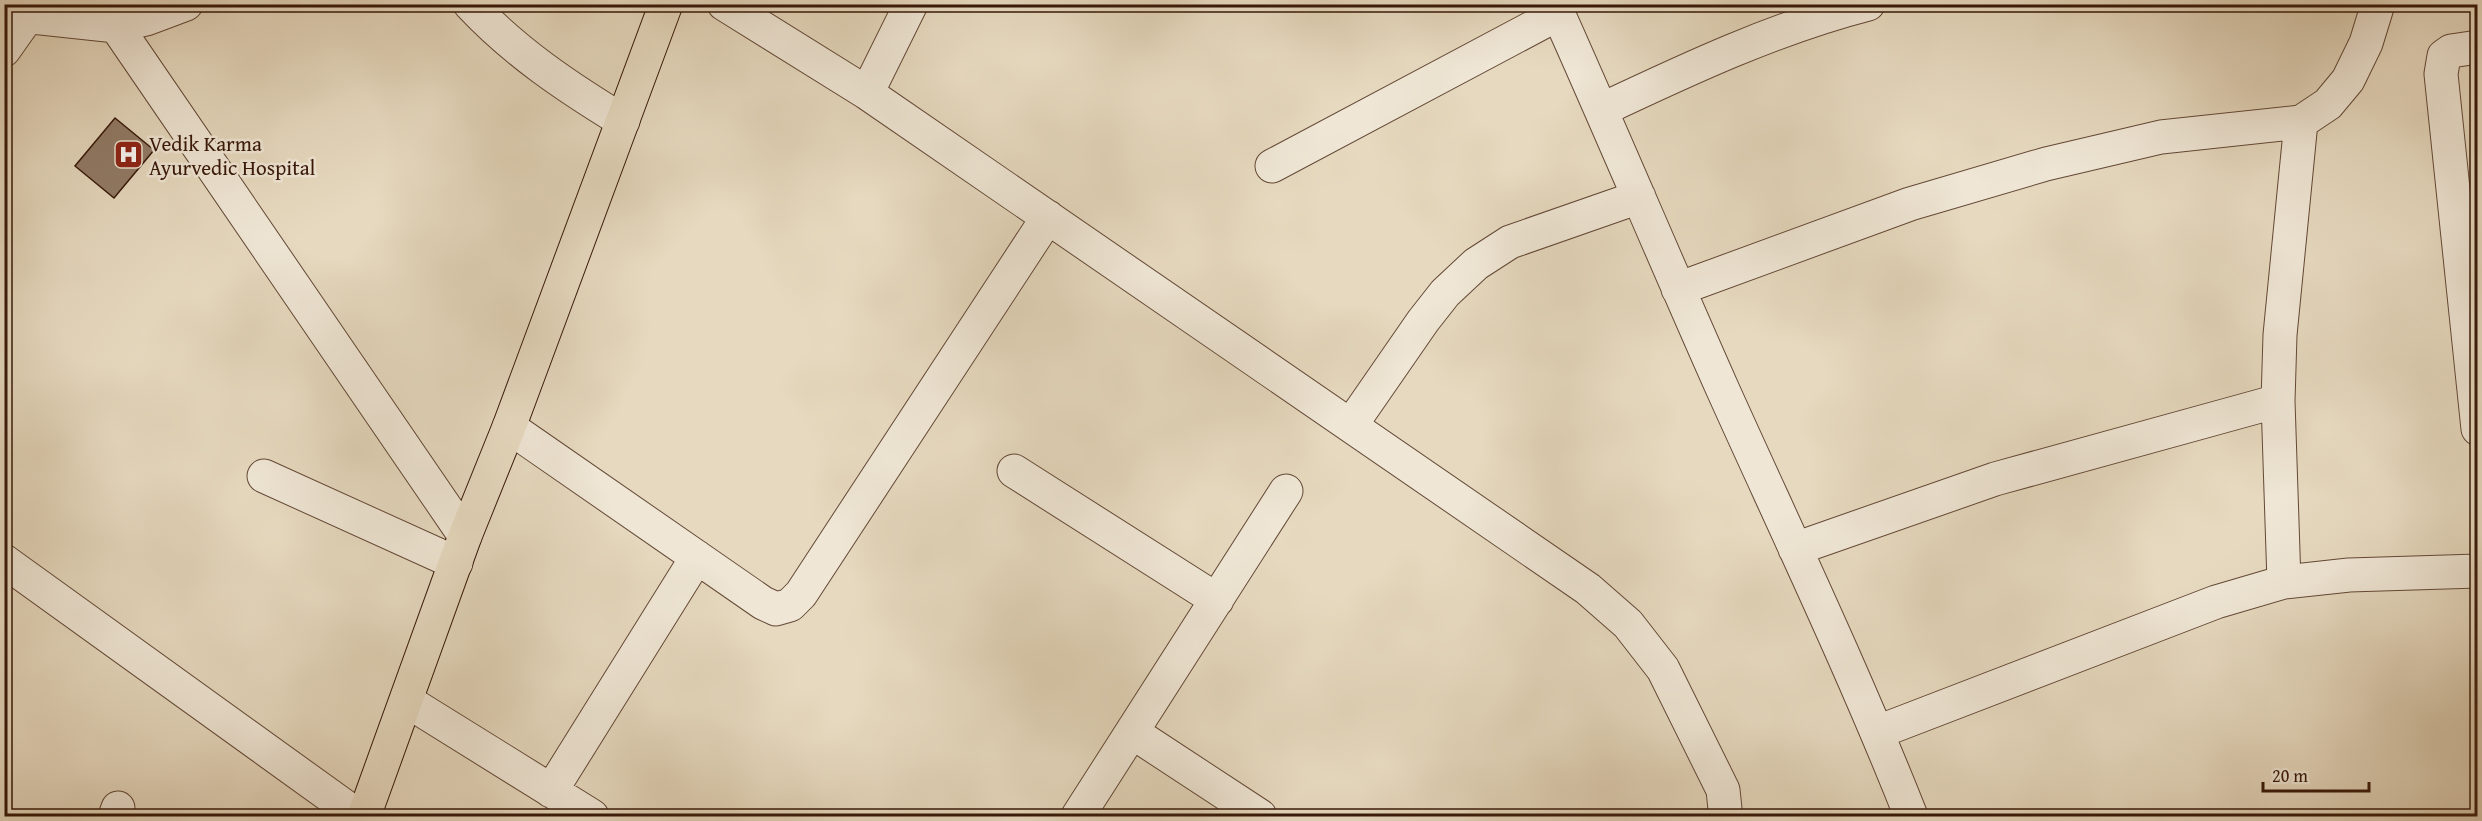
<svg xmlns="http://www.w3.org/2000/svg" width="2482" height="821" viewBox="0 0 2482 821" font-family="'Gentium Book Plus',serif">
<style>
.building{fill:#927c68;stroke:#371809;stroke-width:1.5}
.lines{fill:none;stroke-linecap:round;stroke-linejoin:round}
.minor-casing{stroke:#634836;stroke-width:35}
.major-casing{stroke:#371809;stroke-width:35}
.minor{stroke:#efe6d5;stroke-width:33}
.major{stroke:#e6d9bf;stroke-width:33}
.labels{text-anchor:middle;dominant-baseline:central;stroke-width:5;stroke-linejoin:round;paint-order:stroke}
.poi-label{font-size:21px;fill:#371809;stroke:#efe6d5;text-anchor:start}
</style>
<rect width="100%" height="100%" fill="#e6d9bf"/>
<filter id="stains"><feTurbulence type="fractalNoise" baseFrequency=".00333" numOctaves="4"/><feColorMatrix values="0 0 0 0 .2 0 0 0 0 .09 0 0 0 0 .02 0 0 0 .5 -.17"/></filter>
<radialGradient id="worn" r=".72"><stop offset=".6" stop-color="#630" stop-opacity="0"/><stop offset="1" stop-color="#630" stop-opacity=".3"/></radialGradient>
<path class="building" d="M115,118l39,32 -40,48 -39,-32z"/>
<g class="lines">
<defs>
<path id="minor" d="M470,4c45,48 97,83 153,117
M724,4l143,89 721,496 40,35 35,45 60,121 2,19 -2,7
M1554,4c58,129 112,258 169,386 64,142 131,282 188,426
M4,14l112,12 349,510
M116,26l30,-7 40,-15
M2478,47l-27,4 -7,5 -3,18 37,355
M4,50l24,-34
M867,93l44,-89
M1601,110c87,-41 174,-82 267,-106
M1272,166l286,-152
M1678,289l232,-85 136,-40 115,-27 140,-15 27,-18 20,-24 18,-37 12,-39
M1351,425l72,-104 22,-28 31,-29 34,-22 129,-45
M509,427l254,176 13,6 14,-4 11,-11 247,-377
M1014,471l203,129
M264,476l192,87
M1795,549l200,-70 283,-78
M4,561l354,255
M2284,582l-6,-181 2,-66 21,-213
M407,701l185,115
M1132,732l128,84
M1878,732l338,-130 68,-20 65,-7 129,-4
M551,791l146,-234
M115,816l3,-8
M1078,816l208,-325"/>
<path id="major" d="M364,816l101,-280 44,-109 157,-423"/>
</defs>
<use href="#minor" class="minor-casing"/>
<use href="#major" class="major-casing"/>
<use href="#minor" class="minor"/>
<use href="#major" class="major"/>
</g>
<defs>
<symbol id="hospital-square" viewBox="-11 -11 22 22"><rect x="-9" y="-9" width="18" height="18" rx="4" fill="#8f2418" stroke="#efe6d5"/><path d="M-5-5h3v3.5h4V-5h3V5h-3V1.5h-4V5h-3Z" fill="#fff"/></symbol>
</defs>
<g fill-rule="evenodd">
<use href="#hospital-square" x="112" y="138" width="33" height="33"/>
</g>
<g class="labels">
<g class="poi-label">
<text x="149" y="143">Vedik Karma<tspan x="149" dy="24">Ayurvedic Hospital</tspan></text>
</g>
</g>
<rect width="2482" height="821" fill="none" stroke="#e6d9bf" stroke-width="24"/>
<rect x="6" y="6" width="2470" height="809" fill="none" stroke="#371809" stroke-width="3"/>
<rect x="12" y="12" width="2458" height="797" fill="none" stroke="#371809" stroke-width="1.5"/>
<path d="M2263 782v9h106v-9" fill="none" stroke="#371809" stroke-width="3"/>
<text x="2272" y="782" font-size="18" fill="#371809" stroke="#efe6d5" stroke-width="4.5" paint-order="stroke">20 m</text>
<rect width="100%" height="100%" filter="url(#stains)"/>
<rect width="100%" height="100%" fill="url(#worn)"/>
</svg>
